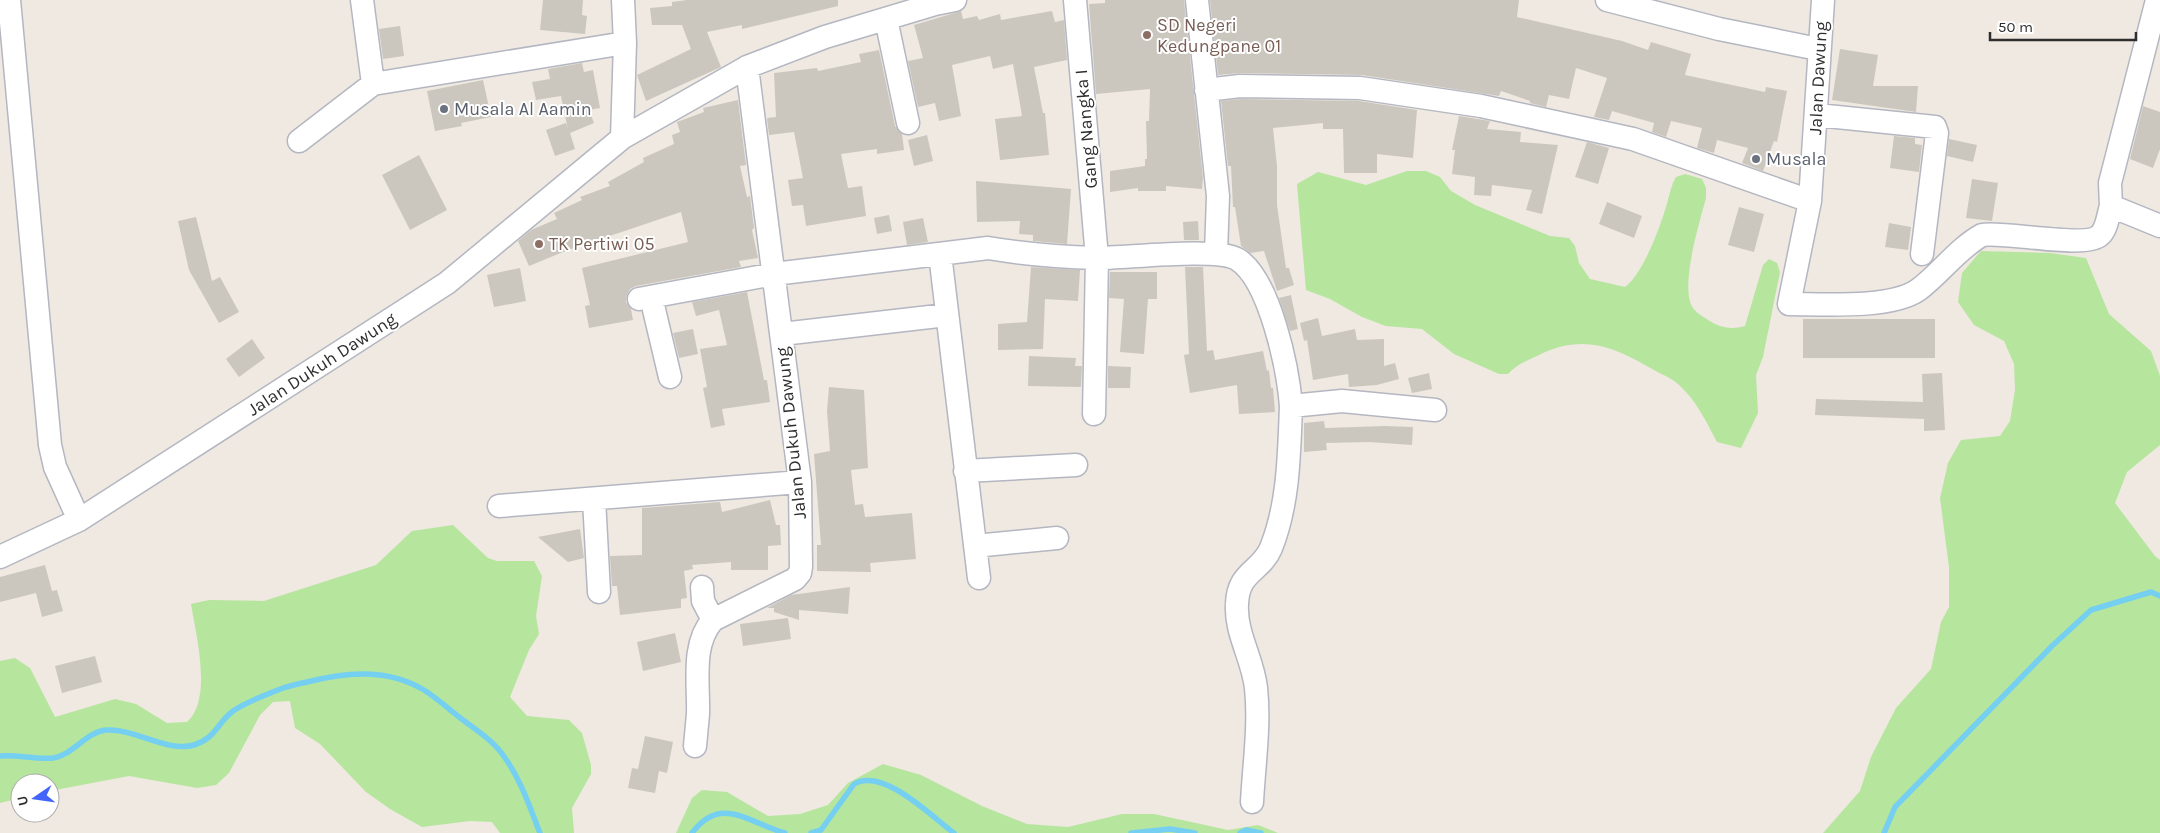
<svg xmlns="http://www.w3.org/2000/svg" width="2160" height="833" viewBox="0 0 2160 833" font-family="Karla,sans-serif">
<style>
.green{fill:#b6e59e}
.lines{fill:none;stroke-linecap:round;stroke-linejoin:round}
.stream{stroke:#75cff0;stroke-width:5.5}
.building{fill:#cbc7bf}
.minor-casing{stroke:#b4b7c1;stroke-width:25}
.minor{stroke:#fff;stroke-width:22}
.education-dot{fill:#8d6e63;stroke:#fff;stroke-width:2}
.worship-dot{fill:#6b7280;stroke:#fff;stroke-width:2}
.labels{text-anchor:middle;dominant-baseline:central;stroke-width:4;stroke-linejoin:round;paint-order:stroke}
.education-label{font-size:18px;fill:#785e54;stroke:#fff;text-anchor:start}
.street-label{font-size:18px;fill:#2e2e2e;stroke:#fff}
.worship-label{font-size:18px;fill:#5b616d;stroke:#fff;text-anchor:start}
</style>
<rect width="100%" height="100%" fill="#efe9e1"/>
<path class="green" d="M1407,171h19l14,6 11,14 24,14 75,31 19,2 6,8 4,17 11,16 35,8c17,-12 34,-57 40,-77 4,-11 5,-23 11,-33l9,-3 17,5 4,9v10c-6,23 -27,90 -13,110 3,5 11,9 15,12 12,8 24,10 37,6l18,-61 6,-6 8,4 3,9 -17,85 -7,18 2,38 -17,35 -24,-6c-10,-19 -21,-42 -38,-57 -7,-7 -18,-11 -27,-16 -39,-23 -71,-36 -115,-13 -11,5 -21,9 -29,18h-9l-45,-20 -32,-25 -36,-3 -24,-9 -32,-18 -24,-9 -9,-106 21,-12 48,13z
M1981,251l69,2 36,5 23,56 42,37 9,25v69l-33,27 -12,31 40,53 5,4v273h-337l37,-42 11,-34 25,-49 35,-39 10,-47 8,-15v-40l-9,-69 8,-35 13,-23 39,-4 10,-15 5,-31 -1,-26 -10,-23 -30,-16 -16,-23 4,-29z
M453,525l35,33 9,3h37l8,15 -6,40 3,18 -10,16 -19,47 17,19 42,4 13,13 9,32v9l-19,34 2,25h-74l-8,-11 -22,-1 -48,6 -32,-18 -24,-17 -46,-48 -25,-16 -5,-27 -17,1 -13,13 -31,58 -13,12 -19,3 -68,-12 -79,15v-8h-30v15l-20,5v-142l15,-3 15,10 25,49 60,-18 21,5 31,19 20,-1c26,-23 9,-87 4,-118l18,-4 55,1 112,-36 36,-34z
M883,764l38,11 61,31 45,18 41,3 54,-13h32l74,16 30,-5 20,8h-602l16,-35 10,-8 25,2 41,24 32,-2 28,-9 20,-22z"/>
<g class="lines">
<path class="stream" d="M0,756c18,-2 35,4 53,2 20,-3 33,-26 53,-28 28,-2 61,23 88,15 22,-7 23,-22 39,-34 13,-9 30,-15 45,-21 9,-4 19,-6 29,-8 39,-10 80,-14 117,8 14,9 26,20 39,30 15,11 32,22 42,38 16,22 25,50 35,75
M692,833c29,-39 57,-10 93,0
M811,833l10,-3 33,-46c29,-17 77,32 100,49
M1131,833l39,-4 25,4
M1240,833l6,-3 15,3
M1884,833l11,-26 157,-161 39,-36 60,-18 9,4"/>
</g>
<path class="building" d="M543,0h40l-1,15 5,1 -2,18 -45,-4z
M687,0h151v6l-96,23v-4l-35,7 14,35 -75,34 -9,-26 54,-26 -9,-24h-30l-2,-17 22,-2v-4z
M1105,0h79l19,178 -1,11 -36,-3v5h-28v-3l-28,4v-21l35,-5v-7h2l-1,-38h3l1,-32 -54,5 -7,-90 16,-1z
M1210,0h309l-2,17 105,24 26,9 3,-8 40,12 -6,21 80,17 1,-5 21,4 -10,51 -3,-1 -11,30 -21,-8 6,-15 -31,-8 -3,13 -17,-5 5,-20 -31,-7 -5,16 -14,-5 2,-9 -42,-12 -3,9 -15,-3 13,-39 -31,-10 -7,31 -20,-4 -3,12 -16,-4v-2l-29,-10 -2,5 -137,-21 -122,-2 -22,2z
M961,11l2,8 14,-3 2,4 21,-6 1,6 51,-9 3,11 9,-2 3,40 -33,7 9,46h2l4,42 -49,5 -5,-41 27,-3 -9,-52 -20,5 -3,-13 -38,9 9,51 -22,5 -4,-18 -17,4 -10,-46 15,-3 -9,-33z
M400,26l4,30 -21,3 -4,-30z
M1840,49l38,6 -5,31h45l-2,26 -84,-12z
M879,50l16,76 7,8 2,16 -27,4v-5l-36,5 7,34 14,-2 4,30 -60,10 -3,-21 -11,1 -4,-26 15,-2 -9,-46 -25,3 -2,-17 9,-1 -2,-44 43,-5 1,3 43,-9 -2,-8z
M582,63l2,9 9,-2 7,38 -11,2 5,13 -24,10 5,16 -20,7 -9,-26 20,-7 2,7 -7,-34 -25,4 -4,-18 18,-3 -2,-10z
M483,80l8,37 -30,6 1,3 -27,5 -8,-40z
M1241,99l118,2 58,9 -4,48 -36,-4v19h-33l-1,-44h-20v-6l-50,5 4,38v39l9,63h3l5,17 -17,6 -13,-40 -14,2 -9,-7 -6,-39h-2l-2,-41h-3l-7,-65z
M738,100l8,65 -6,1 7,31 3,-1 4,32 -2,2 6,28 -19,3 2,6 -105,19 -6,3 -3,6 -1,7 5,7 2,11 -44,8 -4,-22 5,-1 -8,-37 106,-26 -7,-30 -113,38 -39,16 -11,-25 13,-11 26,-11 -3,-6 28,-13 -2,-3 30,-11 -2,-4 36,-20 -1,-4 31,-14 -2,-9 8,-3 -3,-10 27,-10 -1,-4z
M2143,106l17,6v37l-7,19 -23,-9z
M1459,116l31,5 -3,8 34,3 -1,10 38,3 -16,69 -16,-4 6,-20 -40,-5 -1,11 -17,-1 1,-18 -23,-3 3,-24h-3z
M927,135l6,26 -19,5 -6,-26z
M1894,136l21,2v6l7,1 -3,27 -29,-4z
M1949,139l28,6 -4,17 -26,-6z
M1587,142l22,6 -11,36 -23,-7z
M419,155l28,55 -37,20 -28,-55z
M1972,179l26,4 -6,38 -26,-3z
M976,181l95,8 -4,55 -34,-3v-6l-14,-1 1,-13 -43,1z
M1607,202l35,14 -8,22 -35,-14z
M1739,207l25,7 -10,38 -26,-7z
M889,215l3,16 -15,3 -3,-16z
M196,217l16,64 8,-4 19,35 -20,11 -30,-53 -11,-49z
M923,218l5,24 -21,3 -4,-23z
M1198,221l1,19h-15l-1,-18z
M1889,223l22,4 -3,23 -23,-3z
M1031,267l49,3 -2,31 -33,-2 -2,50 -45,1v-26l29,-2z
M1185,267h18l4,84 6,-1 2,10 48,-9 4,20 2,-1 2,18h2l2,24 -36,2 -2,-29 -47,8 -6,-38 5,-1z
M520,268l6,33 -32,6 -7,-32z
M1110,272h47v27h-9l-4,55 -24,-2 4,-53 -15,-1z
M747,292l17,88h3l3,22 -48,7 3,16 -14,3 -8,-40 4,-1 -7,-38 27,-4 -8,-35 -23,6 -4,-14z
M1291,295l7,34 -8,2 -11,-33z
M1318,318l4,18 33,-7 2,11 27,-1v27l11,-3 4,16 -22,6 -28,2 -1,-13 -35,6 -6,-40 -3,1 -4,-18z
M1803,319h132v39h-132z
M693,329l5,25 -19,4 -6,-25z
M252,339l13,19 -26,19 -13,-18z
M1029,356l47,2 -1,8h7l-1,21 -53,-1z
M1108,366l23,1 -1,21h-22z
M1429,373l3,16 -20,4 -4,-15z
M1942,373l3,57 -21,1v-12l-109,-4 1,-16 107,3 -1,-28z
M829,387l35,3 4,78 -17,2 4,35 8,-1 2,13 47,-4 4,46 -46,4 1,9 -54,-1v-26h4l-7,-91 16,-3 -3,-40z
M1324,421l1,7 60,-2 28,1 -1,18 -43,-3 -43,1 1,7 -23,2v-29z
M770,500l6,25h4l1,20 -13,1v24h-37v-8l-39,3 1,4 -9,2 3,27 -6,1v9l-61,7 -3,-29h-5l-2,-30 32,-1v-47l78,-6 2,10z
M580,529l4,29 -16,4 -30,-25z
M45,565l7,26 5,-1 6,21 -21,6 -6,-24 -36,9v-25z
M850,587l-2,27 -49,-4v10l-25,-8v-4h-7l24,-13z
M788,618l3,21 -48,7 -3,-22z
M675,633l6,29 -38,9 -6,-29z
M95,656l7,26 -40,11 -7,-27z
M645,736l28,6 -6,31 -8,-2 -4,22 -27,-5 4,-20 6,1z"/>
<g class="lines">
<defs>
<path id="minor" d="M9,0l41,445 5,22 24,53
M362,0l11,84 252,-41
M1075,0l22,258 -3,156
M1197,0l21,196 -2,57
M1607,0l112,29 99,20
M1823,0l-13,201 -21,103c33,0 102,5 129,-14 22,-16 39,-41 64,-55 22,-4 105,14 118,0 7,-6 8,-20 11,-29
M2157,0l-47,183 1,23 49,20
M886,19l22,104
M1206,90l34,-4 120,2 121,18 152,33 177,62
M1817,115l118,12 2,6 -15,121
M622,138l3,-95 -2,-43
M299,141l74,-57
M940,254l39,324
M651,297l19,80
M639,299l135,-25 214,-26c36,6 73,9 109,10 30,0 119,-11 140,1 33,20 51,110 54,147l51,-5 93,9
M782,334l165,-19
M965,471l111,-6
M594,499l5,93
M499,506l301,-24
M975,546l82,-8
M0,557l79,-37 368,-237 175,-145 125,-71 78,-30 110,-33 20,-4
M702,587l1,14 10,19
M695,746c1,-11 2,-21 3,-32 1,-30 -7,-70 15,-94l82,-41 5,-6 1,-6 -1,-85 -53,-415
M1252,802c2,-38 8,-77 4,-114 -3,-29 -21,-55 -19,-84 1,-33 24,-32 34,-56 18,-45 18,-94 20,-142"/>
</defs>
<use href="#minor" class="minor-casing"/>
<use href="#minor" class="minor"/>
</g>
<g class="education-dot">
<circle cx="1147" cy="35" r="5"/>
<circle cx="539" cy="244" r="5"/>
</g>
<g class="worship-dot">
<circle cx="444" cy="109" r="5"/>
<circle cx="1756" cy="159" r="5"/>
</g>
<g class="labels">
<g class="education-label">
<text x="1157" y="25">SD Negeri<tspan x="1157" dy="21">Kedungpane 01</tspan></text>
<text x="549" y="244">TK Pertiwi 05</text>
</g>
<g class="street-label">
<text transform="translate(1818 78) rotate(-87)">Jalan Dawung</text>
<text transform="translate(1086 129) rotate(-95)">Gang Nangka I</text>
<text transform="translate(322 364) rotate(-33)">Jalan Dukuh Dawung</text>
<text transform="translate(791 433) rotate(-96)">Jalan Dukuh Dawung</text>
</g>
<g class="worship-label">
<text x="454" y="109">Musala Al Aamin</text>
<text x="1766" y="159">Musala</text>
</g>
</g>
<g transform="translate(35 798) rotate(257)"><circle r="24" fill="#ffffff" stroke="#ababab"/>
<path d="M0-4L9 19L0 12L-9 19Z" fill="#4264fb"/>
<text y="-8" font-size="14" font-weight="bold" text-anchor="middle" fill="#2e2e2e">U</text>
</g>
<path d="M1990 32v8h146v-8" fill="none" stroke="#2e2e2e" stroke-width="2.5"/>
<text x="1998" y="32" font-size="15" fill="#2e2e2e" stroke="#ffffff" stroke-width="4" paint-order="stroke">50 m</text>
</svg>
